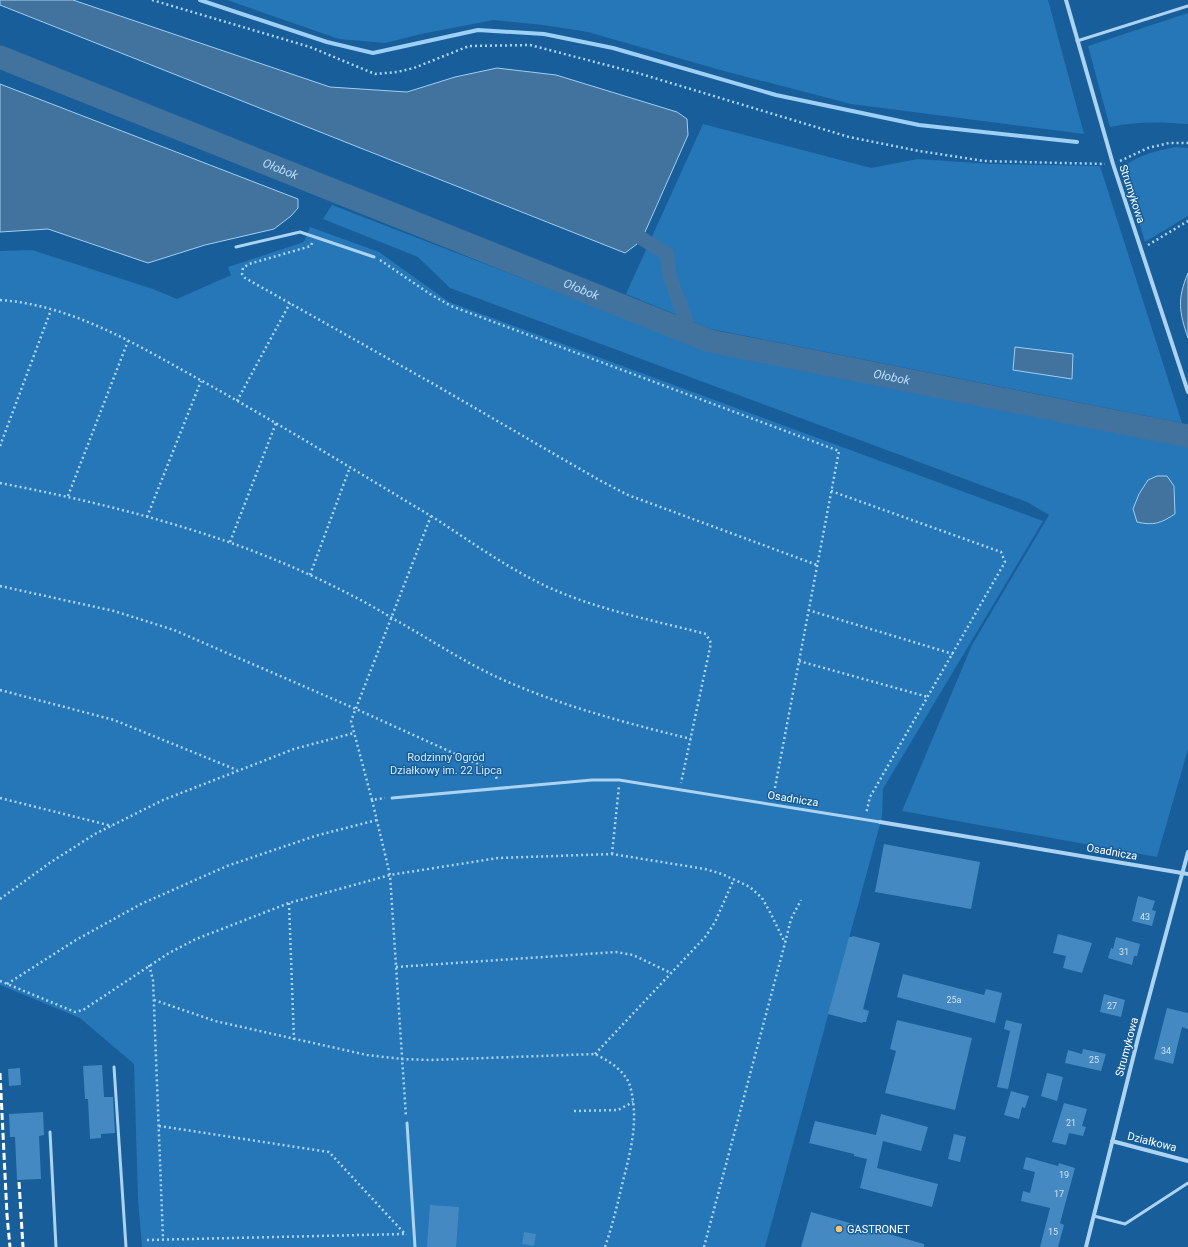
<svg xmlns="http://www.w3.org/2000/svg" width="1188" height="1247" viewBox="0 0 1188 1247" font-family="Roboto,sans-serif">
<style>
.green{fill:#2677b7}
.water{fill:#42739e;stroke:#9ecff4}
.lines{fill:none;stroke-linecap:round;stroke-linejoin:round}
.stream{stroke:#9ecff4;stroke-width:4}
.canal{stroke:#42739e;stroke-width:14}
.river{stroke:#42739e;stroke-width:23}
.building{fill:#4489c2}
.path{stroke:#acd3f2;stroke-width:2.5;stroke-dasharray:2 3;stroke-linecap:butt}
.lane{stroke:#acd3f2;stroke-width:3}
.street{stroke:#acd3f2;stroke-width:4}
.rail{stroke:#fff;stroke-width:3;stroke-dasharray:7 3;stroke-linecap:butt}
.poi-dot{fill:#ffc56d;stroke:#175e9a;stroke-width:1.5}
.labels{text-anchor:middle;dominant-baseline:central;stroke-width:3;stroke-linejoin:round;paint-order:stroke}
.number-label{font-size:9px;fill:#d0e2f0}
.street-label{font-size:11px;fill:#fff;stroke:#175e9a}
.park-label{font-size:11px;fill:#d4eafc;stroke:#175e9a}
.poi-label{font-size:11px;fill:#fff;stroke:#175e9a;text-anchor:start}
.water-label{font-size:12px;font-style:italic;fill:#b8dcf8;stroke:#175e9a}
</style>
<rect width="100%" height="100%" fill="#175e9a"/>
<path class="green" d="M227,0h821l36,134 -233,-30 -127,-33 -136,-39 -45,-7 -49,-5 -73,14 -36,9 -46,-4z
M1188,13v111c-26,-2 -52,-3 -78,3l-22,-81z
M703,124l168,44 47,-9 73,5 109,2 82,257 -471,-94 -85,-35z
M1176,147l12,1v68l-43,26 -22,-75c18,-13 32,-16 53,-20z
M332,205l384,148 472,94v302l-31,108 -255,-46 70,-166 77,-130 -22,-13 -577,-214 -32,-31 -95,-38z
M310,227l69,25 70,50 594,219 -160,268 -1,28 -117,430h-623l-4,-48 -4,-135 -54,-46 -80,-33v-734l32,-1 121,39 24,10 54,-24 -3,-8 76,-25z"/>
<path class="water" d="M0,0h73l257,87 77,5 48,-15 42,-9 59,7 121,37 10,7 1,16 -43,97 -8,12 -12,9 -625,-248z
M0,84l298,115v9l-7,8 -17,13 -69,16 -57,18 -100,-34 -48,3z
M1188,273v65c-9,-26 -11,-39 0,-65z
M1015,347l58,7 -1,25 -59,-9z
M1157,476h10l7,10 1,28c-14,9 -21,12 -38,8l-4,-13 6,-15 9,-14z"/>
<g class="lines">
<path class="stream" d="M200,0l127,42 46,11 105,-23 66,4 69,14 163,47 143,30 158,17"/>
<path class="canal" d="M641,238l26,16 3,23 21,57"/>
<path class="river" id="s1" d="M0,57l710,284 478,95"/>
</g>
<path class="building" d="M884,844l96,18 -9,47 -96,-17z
M1138,896l17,5 -3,9 4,1 -4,15 -20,-5z
M1058,934l34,9 -10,30 -19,-5 3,-12 -13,-3z
M853,936l27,7 -17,66 6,2 -3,11h-3l-1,1 -34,-9 21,-77h3z
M1116,937l24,7 -3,12h-3l-2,9 -24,-7 3,-10 2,1z
M903,974l81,21 2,-6 16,4 -7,30 -98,-26z
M1104,994l21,6 -4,17 -21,-5z
M1167,1008l21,5v16l-6,-2 -9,37 -19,-5z
M897,1020l75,18 -17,72 -70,-17 11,-42 -6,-2z
M1006,1020l16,4 -14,65 -11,-2 13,-56 -6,-2z
M1083,1049l23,5 -5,17 -36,-8 3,-13 14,4z
M102,1065l2,32h9l2,36 -14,1v4l-11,1 -2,-40h-3l-2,-33z
M20,1068l1,17 -12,1 -1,-17z
M1047,1073l16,4 -6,24 -16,-5z
M1011,1091l18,5 -4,12 -3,-1 -3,12 -15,-4z
M1064,1103l23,6 -5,17 4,1 -3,9 -14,-3 -3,12 -14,-3z
M43,1112l1,23 -5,1 2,43 -24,1 -2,-43h-5l-1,-23z
M881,1114l47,13 -7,24 -38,-10 -6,27 61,16 -6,23 -72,-19 7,-29 -13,-3v-2l-45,-11 6,-22 61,14z
M954,1134l12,3 -6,25 -12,-3z
M1026,1157l32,9 1,-3 16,5 -15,55 4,2 -6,22h-18l10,-39 -29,-7 2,-10 7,2 5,-21 -12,-3z
M430,1205l29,2 -3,40h-29z
M811,1212l113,32v3h-123z
M524,1232l12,2 -2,12 -12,-2z"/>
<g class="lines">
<path class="path" d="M152,0l158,47 65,27 22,-2 17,-4 55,-22 61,-1 111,29 208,63 70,14 65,10 121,3
M1120,161l28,-13 21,-5h19
M312,243l-1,3 -62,18 -6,4 -1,6 3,4 192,108 162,94 29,15 189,70
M1148,245l40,-24
M380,260l50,34 21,12 388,145 -66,347
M0,300c74,5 140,47 204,82 77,43 152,89 227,134l-80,205 21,79 13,-2
M237,401l53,-98
M0,446l51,-136
M0,483c104,20 213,47 310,92 28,13 56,27 82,43 36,20 70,43 107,60 62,28 127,45 192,61
M831,491l170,61 4,10 -135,235 -4,17
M68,496l60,-155
M431,516c41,26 81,56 126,75 47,20 99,30 149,43l5,9 -30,140
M147,517l54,-136
M230,542l46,-119
M310,575l40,-108
M0,586l114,25 60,19 182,79 137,62 5,10
M808,610l145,44
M799,661l129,36
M0,690l114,30 123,50
M0,798l112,28
M372,800l18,75 16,242
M612,854l7,-68
M0,899l51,-37 44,-28 68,-34 131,-51 60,-16
M289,903l5,137
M149,965l4,15 10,259
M396,967l220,-15 17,3 38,18
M0,981l75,31 8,-2 86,-57 27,-14 93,-36 101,-28 108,-17 114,-4 93,15 17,5 28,13 12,11 9,16 14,29
M7,984l69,-44 65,-36 86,-38 88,-30 62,-16
M154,1000l61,21 152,34 35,4 28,1 165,-6c12,6 26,14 33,27 3,6 4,13 5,20 4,29 -4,56 -11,84 -5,21 -10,42 -17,62
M595,1054l111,-118 9,-14 19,-43
M574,1111l44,-1 15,-8
M159,1126l170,26 77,83
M147,1240l257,-6
M704,1247l81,-304 6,-24 10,-19"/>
<path class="lane" d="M1077,41l111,-35
M236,247l64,-15 74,25
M392,798l200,-18h27l261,42
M114,1067l12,180
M407,1123l8,124
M50,1132l6,115
M1094,1216l31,8 63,-41"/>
<path class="street" d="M1066,0l47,164 75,228
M880,822l308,52
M1112,1141l76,20
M1086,1247l52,-209 50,-186"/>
<path class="rail" d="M0,1073l7,142 3,32
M19,1182l4,65"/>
</g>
<circle class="poi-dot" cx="839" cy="1229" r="4"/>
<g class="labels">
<g class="number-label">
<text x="1145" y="917">43</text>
<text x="1124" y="952">31</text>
<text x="954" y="1000">25a</text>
<text x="1112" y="1006">27</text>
<text x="1166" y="1051">34</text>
<text x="1094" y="1060">25</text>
<text x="1071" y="1123">21</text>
<text x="1064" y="1175">19</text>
<text x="1059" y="1194">17</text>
<text x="1053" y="1232">15</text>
</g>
<g class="street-label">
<text transform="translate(1132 194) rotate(72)">Strumykowa</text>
<text transform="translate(793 799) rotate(9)">Osadnicza</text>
<text transform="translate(1112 852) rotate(10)">Osadnicza</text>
<text transform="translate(1127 1047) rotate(-75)">Strumykowa</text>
<text transform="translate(1152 1142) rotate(14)">Działkowa</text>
</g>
<g class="park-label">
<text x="446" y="757">Rodzinny Ogród<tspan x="446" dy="13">Działkowy im. 22 Lipca</tspan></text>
</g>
<g class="poi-label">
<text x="847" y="1229">GASTRONET</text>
</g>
<g class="water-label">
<text stroke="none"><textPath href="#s1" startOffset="302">Ołobok</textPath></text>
<text stroke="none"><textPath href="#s1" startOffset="626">Ołobok</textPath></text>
<text stroke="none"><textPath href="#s1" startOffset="950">Ołobok</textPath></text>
</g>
</g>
</svg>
